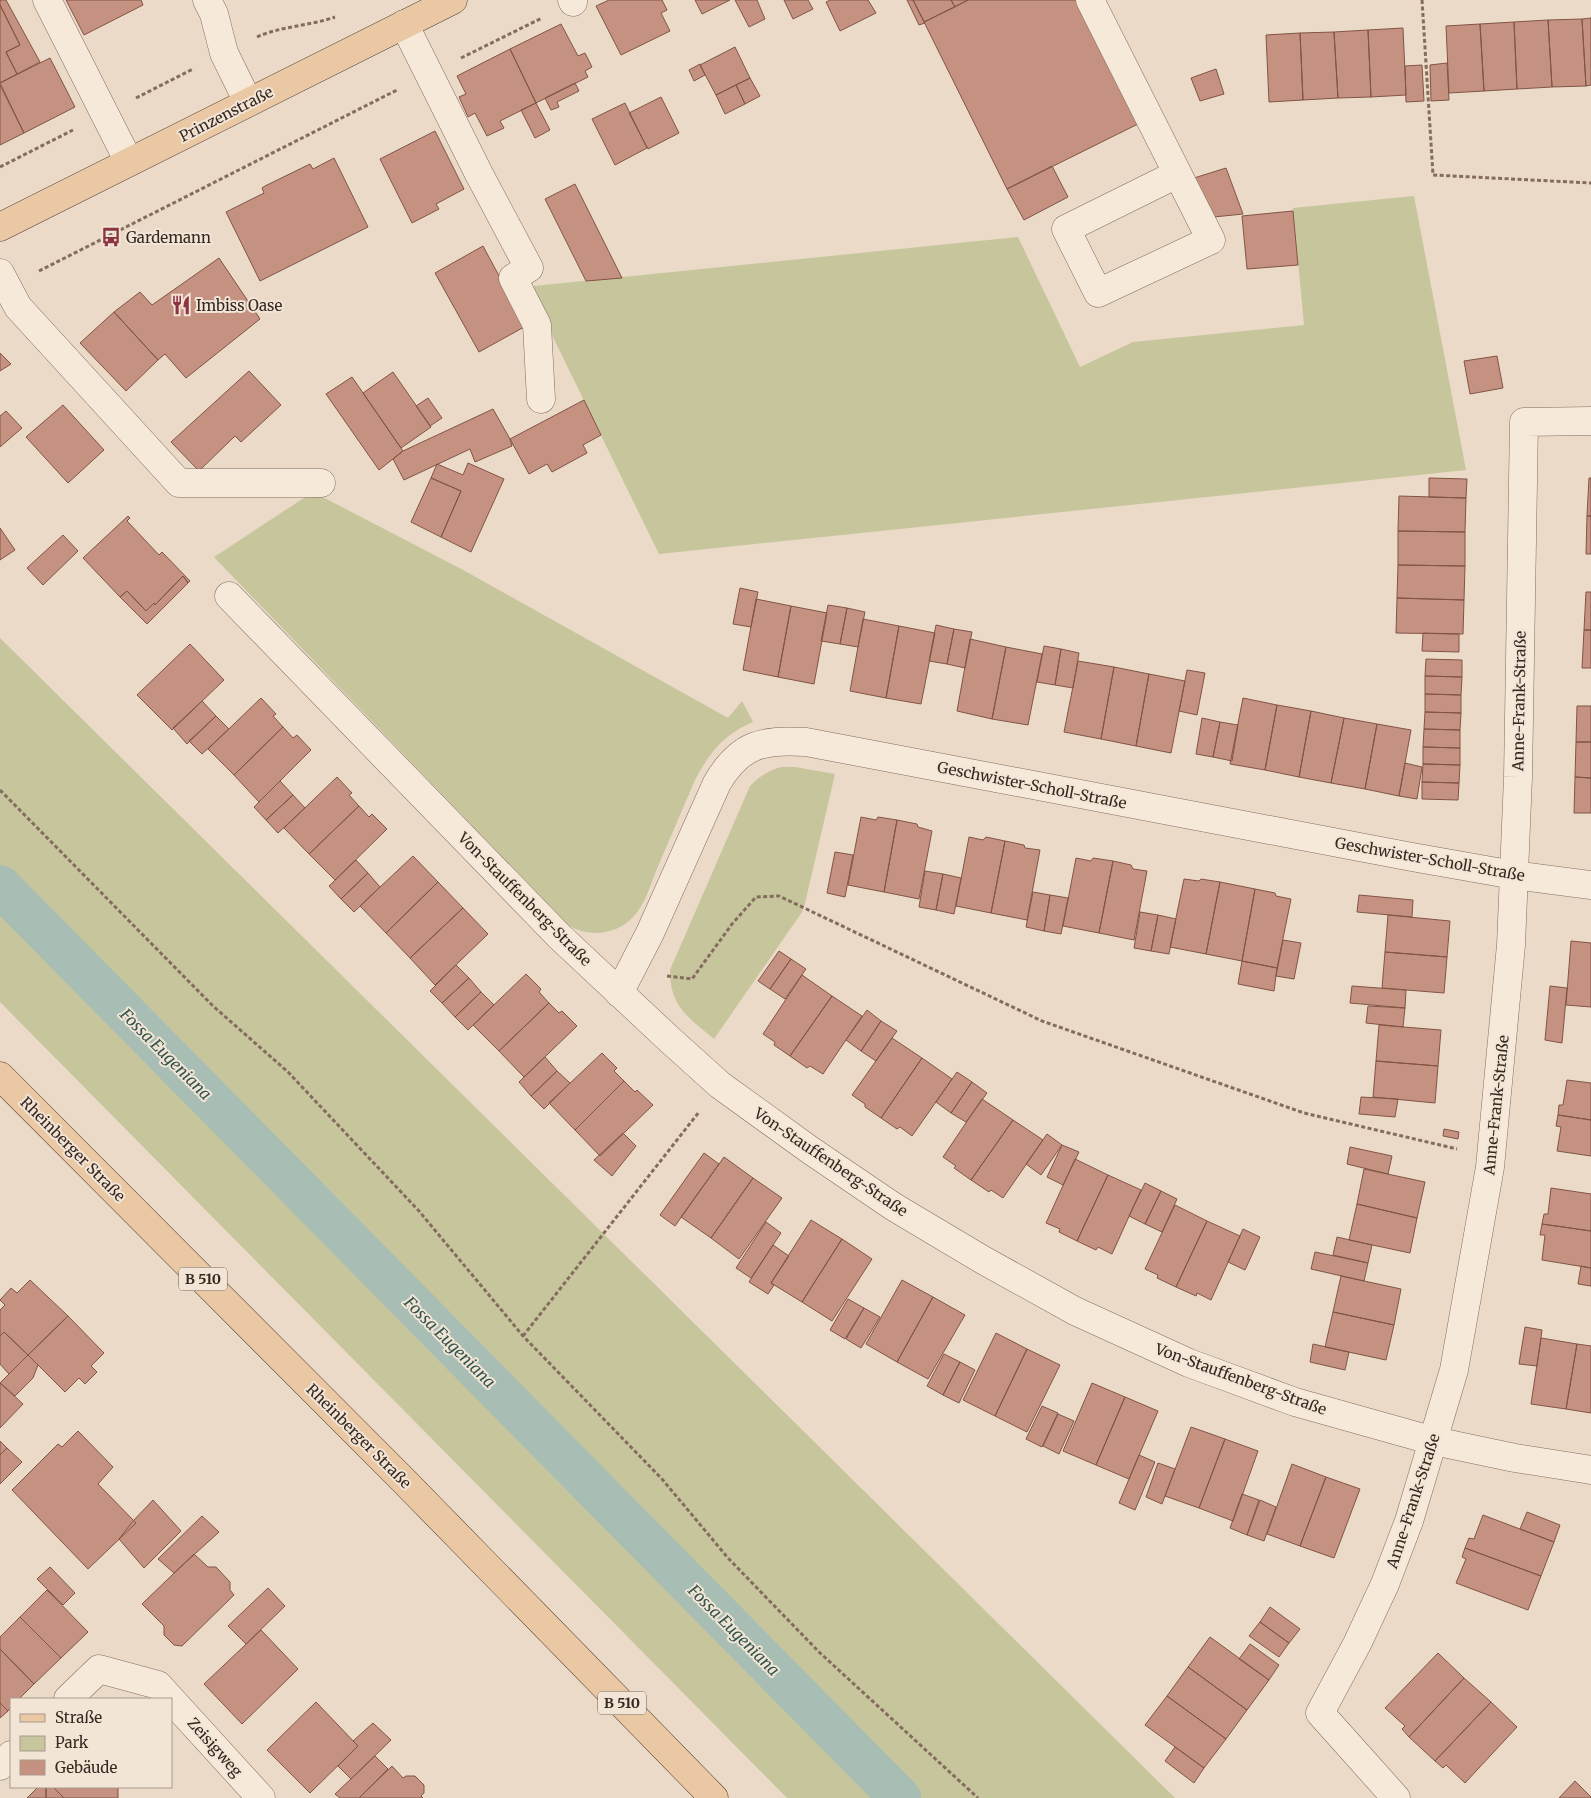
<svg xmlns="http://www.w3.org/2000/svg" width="1591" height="1798" viewBox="0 0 1591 1798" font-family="Merriweather,serif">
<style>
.green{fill:#c7c59c}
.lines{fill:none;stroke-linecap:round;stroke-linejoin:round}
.canal{stroke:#a8beb4;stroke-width:42}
.building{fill:#c59281;stroke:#815446}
.minor-casing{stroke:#846c5e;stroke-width:29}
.major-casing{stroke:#523c32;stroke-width:29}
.path{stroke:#846c5e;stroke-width:3;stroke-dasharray:4 2.5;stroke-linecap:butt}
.minor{stroke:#f6e9da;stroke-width:28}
.major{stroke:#e9c8a3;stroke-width:28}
.labels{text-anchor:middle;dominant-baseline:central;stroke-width:4;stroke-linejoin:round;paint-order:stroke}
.shield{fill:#f2e5d6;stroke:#6e6057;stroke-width:1}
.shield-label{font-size:14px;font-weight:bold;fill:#362720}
.street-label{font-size:15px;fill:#362720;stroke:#f2e5d6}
.poi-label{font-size:15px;fill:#362720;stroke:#f2e5d6;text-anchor:start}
.water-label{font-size:16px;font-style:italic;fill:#31544c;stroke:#f2e5d6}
</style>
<rect width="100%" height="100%" fill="#eadac7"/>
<path class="green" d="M1414,196l52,274 -807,84 -130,-266 5,-2 484,-49 62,130 53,-25 171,-17 -11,-117z
M313,492l152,79 263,147 14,-17 11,21c-30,13 -43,30 -58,58 -13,30 -26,61 -39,91 -6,15 -11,33 -22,45 -17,19 -45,22 -66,9l-354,-368z
M0,638l1175,1160h-388l-787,-796z
M781,767h14l40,7 -30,129 -3,9 -88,127c-26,-22 -44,-32 -44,-69l80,-184c10,-10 18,-15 31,-19z"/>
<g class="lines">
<path class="canal" d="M0,886l900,912"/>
</g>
<path class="building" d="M0,0h6l34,62 -23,12 -11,-22 14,-7 -20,-40z
M66,0h75l2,5 -59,30z
M609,0h53l5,10 -6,3 9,18 -49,24 -25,-49z
M695,0h35l-28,14z
M735,0h22l8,19 -16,8z
M784,0h24l5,9 -20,10z
M830,0h38l8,13 -36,18 -14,-29z
M907,0h6l12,23 -6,2z
M913,0h38l4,7 -31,15z
M951,0h17l-13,7z
M968,0h110l62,123 -133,66 -83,-167z
M0,5l20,40 -14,7 11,22 -17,9z
M1591,18v67l-5,1 -4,-67z
M1582,19l4,67 -34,1 -4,-67z
M1548,20l4,67 -35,2 -3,-67z
M1514,22l3,67 -33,2 -4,-67z
M561,24l17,32 7,-3 7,14 -7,4 3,6 -52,26 -26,-54z
M1480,24l4,67 -35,2 -3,-67z
M1403,28l3,67 -35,2 -3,-67z
M1368,30l3,67 -33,1 -4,-66z
M1334,32l4,66 -35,2 -3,-67z
M1300,33l3,67 -34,2 -3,-67z
M735,47l15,31 -34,17 -16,-30z
M510,49l26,54 -36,18 4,7 -17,8 -12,-23 -7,4 -9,-20 7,-3 -9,-18z
M50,58l25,49 -51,26 -24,-50z
M1447,63l2,37 -18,1 -1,-36z
M700,64l5,11 -11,6 -5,-11z
M1422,65l2,36 -18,1 -1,-36z
M1216,69l8,25 -24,7 -9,-23z
M750,78l10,18 -15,8 -9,-19z
M575,83l4,8 -22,11 2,5 -8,3 -6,-12z
M0,85l24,48 -24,12z
M736,85l9,19 -20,10 -9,-19z
M661,97l18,36 -31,16 -19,-36z
M536,103l14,27 -15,8 -14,-28z
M625,103l22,45 -32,17 -23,-46z
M435,131l29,58 -28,15 3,5 -27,14 -32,-64z
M334,158l34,69 -108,54 -34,-69 38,-19 -2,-5 3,-2 45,-22 3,5z
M1052,166l16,31 -44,23 -17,-31z
M1226,168l17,46 -29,3 -20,-39z
M575,184l47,94 -36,3 -41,-82z
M1293,211l5,54 -51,4 -5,-53z
M483,246l43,80 -47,26 -44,-79z
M219,258l41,61 -74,59 -21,-24 -7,6 -44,-48 26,-20 12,13z
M114,312l44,48 -32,31 -46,-48z
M0,353l11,11 -11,7z
M1497,356l6,32 -33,6 -6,-33z
M249,371l32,34 -40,37 -6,-6 -36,35 -28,-29z
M393,372l38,55 -30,21 -38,-55z
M352,377l51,74 -24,19 -53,-76z
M428,398l14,20 -12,8 -14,-20z
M584,400l17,35 -18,10 4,8 -35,19 -5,-8 -18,10 -19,-35z
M63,405l41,45 -36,33 -42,-46z
M493,409l17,30 2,7 -37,16 -5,-13 -66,31 -11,-21 10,-8z
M6,411l16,17 -22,19v-31z
M468,463l36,16 -33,73 -30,-15 20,-46 -30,-13 6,-14 26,11z
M431,478l30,13 -20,46 -30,-15z
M1429,478l38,1 -1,19 -37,-1z
M1589,478h2v38h-4z
M1399,496l67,2 -1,34 -67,-1z
M128,516l2,2 -3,3 32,34 3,-3 28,29 -2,2 -5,-7 -28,29 -1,-2 -8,8 -19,-20 -7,6 -37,-39z
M1587,516h4v38h-5z
M0,528l15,22 -15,10z
M1398,531l67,1v34l-67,-1z
M63,535l15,16 -35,34 -16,-17z
M1398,565l67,1 -1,34 -67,-2z
M183,576l5,7 -41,41 -27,-27 7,-6 19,20 8,-8 1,2z
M740,588l18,4 -7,35 -18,-3z
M1586,592h5v38h-7z
M1397,598l67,2 -1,34 -67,-1z
M756,599l35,7 -13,71 -35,-7z
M828,605l19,3 -7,36 -19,-3z
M791,606l36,7 -13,71 -36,-7z
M847,608l18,4 -7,35 -18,-3z
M863,619l36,7 -13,72 -36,-7z
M936,625l18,4 -7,35 -18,-3z
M899,626l36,7 -14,71 -35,-6z
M954,629l18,3 -7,36 -18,-4z
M1584,630h7v38h-9z
M1423,633l36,1v18l-37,-1z
M970,639l36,8 -14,72 -35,-8z
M190,644l34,36 -52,50 -35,-35z
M1044,646l17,3 -6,36 -18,-3z
M1006,647l36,7 -14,71 -36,-6z
M1061,649l18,4 -6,35 -18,-3z
M1426,659l36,1v17l-37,-1z
M1078,661l36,6 -13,72 -37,-7z
M1114,667l35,7 -13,72 -35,-7z
M1187,670l18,3 -8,42 -18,-4z
M1149,674l36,7 -14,72 -35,-7z
M1425,676l37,1 -1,18 -36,-1z
M1425,694l36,1v18l-36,-1z
M261,698l15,16 -3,2 10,11 -49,48 -26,-26z
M1243,698l34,7 -12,65 -35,-6z
M202,701l14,15 -29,28 -14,-16z
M1277,705l34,6 -12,66 -34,-7z
M1577,706h14v36h-15z
M1311,711l33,7 -13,65 -32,-6z
M1425,712l36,1 -1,17 -36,-1z
M216,716l13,13 -27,25 -13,-13z
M1202,718l18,4 -7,35 -17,-3z
M1344,718l33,6 -12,65 -34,-6z
M1220,722l18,3 -6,36 -19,-4z
M1377,724l34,6 -12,66 -34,-7z
M283,727l10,11 4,-3 14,15 -52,52 -25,-27z
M1424,729l36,1v18l-37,-1z
M1576,742h15v36l-16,-1z
M1423,747l37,1v17l-37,-1z
M1405,763l17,4 -5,32 -18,-3z
M1423,764l37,1 -1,18 -37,-1z
M337,777l15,16 -3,2 10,11 -50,48 -25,-26z
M1575,777l16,1v35h-17z
M280,781l13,14 -27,25 -12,-13z
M1422,782l37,1 -1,17 -36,-1z
M293,795l12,13 -27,25 -12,-13z
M359,806l10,11 3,-3 15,15 -52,51 -26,-26z
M861,817l15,3 2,-3 19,3 -13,72 -36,-7z
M897,820l20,4 1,3 14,4 -13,68 -35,-7z
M969,837l14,3 3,-3 19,4 -14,72 -35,-7z
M1005,841l19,4 1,3 15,2 -13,70 -36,-7z
M835,852l18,3 -8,42 -18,-4z
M413,856l25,26 -52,51 -26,-27z
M1076,858l15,3 2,-3 20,3 -14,72 -36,-7z
M356,860l12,13 -27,26 -12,-13z
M1113,861l18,4 2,4 14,2 -13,69 -35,-7z
M925,871l18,3 -7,36 -17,-3z
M368,873l12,14 -26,25 -13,-13z
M943,874l18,4 -7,36 -18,-4z
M1184,879l15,2 2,-2 19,3 -14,72 -36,-7z
M438,882l25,26 -53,50 -24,-25z
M1220,882l35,7 -13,72 -36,-7z
M1255,889l20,4 1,3 15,3 -14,69 -35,-7z
M1033,892l17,3 -6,36 -18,-4z
M1050,895l18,3 -7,36 -17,-3z
M1359,895l54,5 -1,17 -55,-5z
M463,908l25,26 -53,51 -25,-27z
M1140,912l18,3 -7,36 -17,-3z
M1158,915l18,4 -7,35 -18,-3z
M1388,915l62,6 -3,36 -62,-5z
M1283,940l18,3 -7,36 -18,-3z
M1571,941l20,2v64l-25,-2z
M779,951l12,8 -21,30 -12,-8z
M1385,952l62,5 -3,36 -62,-5z
M791,959l15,10 -21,30 -15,-10z
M1242,961l35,7 -3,23 -36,-7z
M456,965l13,13 -27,25 -12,-12z
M526,974l15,15 -2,3 10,11 -50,48 -26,-26z
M802,975l30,21 -42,60 -16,-11 1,-3 -12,-8z
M469,978l12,14 -26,25 -13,-14z
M1352,986l54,4 -1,18 -55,-5z
M1550,986l17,2 -5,55 -17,-3z
M481,992l13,13 -26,25 -13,-13z
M832,996l30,20 -39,58 -13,-8 -3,2 -17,-12z
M549,1003l10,10 3,-2 15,15 -53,51 -25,-26z
M1368,1006l37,2 -2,19 -37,-4z
M867,1010l14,11 -20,30 -15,-11z
M881,1021l16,10 -21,30 -15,-10z
M1379,1025l62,5 -3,36 -62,-5z
M892,1038l30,20 -41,60 -16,-11v-3l-13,-9z
M602,1053l15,15 -3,3 10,10 -49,49 -26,-27z
M545,1057l12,14 -26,25 -12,-14z
M922,1058l30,21 -40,57 -12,-9 -3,2 -16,-11z
M1376,1061l62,5 -3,37 -62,-6z
M557,1071l13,12 -26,26 -13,-13z
M957,1072l15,10 -21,31 -15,-11z
M1567,1080l24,3v37l-33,-5 1,-10h4z
M624,1081l11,11 2,-2 16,15 -53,51 -25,-26z
M972,1082l15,11 -21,29 -15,-9z
M1361,1097l37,2 -3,18 -36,-3z
M982,1099l31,21 -42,60 -17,-12 2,-2 -13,-9z
M1558,1115l33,5v36l-34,-5 4,-24 -5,-1z
M1013,1120l30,20 -40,58 -12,-8 -2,2 -18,-12z
M1444,1129l15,3 -1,7 -15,-3z
M623,1133l13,13 -24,30 -18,-16z
M1047,1134l15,11 -21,30 -15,-11z
M1062,1145l17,7 -16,33 -16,-8z
M1350,1147l42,9 -4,18 -41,-10z
M704,1153l15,11 -44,62 -15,-11z
M724,1157l29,21 -42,60 -30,-21z
M1075,1159l33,16 -31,66 -18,-9 1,-3 -14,-6z
M1364,1169l61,13 -8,36 -60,-14z
M1108,1175l33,15 -29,64 -14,-7 -2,3 -19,-9z
M753,1178l29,20 -43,61 -28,-21z
M1145,1183l16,8 -16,33 -16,-8z
M1551,1188l40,6v37l-49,-7 2,-10h4z
M1161,1191l16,8 -15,33 -17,-8z
M1357,1204l60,14 -7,35 -61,-13z
M1175,1205l32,16 -31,66 -19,-9 1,-3 -13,-6z
M811,1220l31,19 -40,63 -31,-19z
M1207,1221l33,15 -29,64 -14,-7 -1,3 -20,-9z
M766,1222l15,11 -30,45 -15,-10z
M1542,1224l49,7v37l-49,-8 3,-25h-5z
M1243,1229l17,8 -15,33 -17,-8z
M1337,1237l35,8 -4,18 -35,-8z
M842,1239l30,20 -40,62 -30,-19z
M773,1245l16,11 -18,27 3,2 -6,9 -19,-12z
M1315,1252l53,11 -4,18 -53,-12z
M1581,1266l10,2v18l-13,-2z
M1341,1276l60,13 -7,36 -61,-13z
M30,1280l38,36 -40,39 -24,-23 -4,4v-26l5,-5 -5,-5 11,-12 6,5z
M902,1280l31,17 -36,65 -31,-18z
M933,1297l32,18 -37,64 -31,-17z
M848,1299l16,9 -19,31 -15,-9z
M864,1308l16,9 -19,31 -15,-9z
M1333,1312l61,13 -8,35 -61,-13z
M68,1316l36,37 -13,13 6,6 -12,12 -6,-6 -14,14 -37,-37z
M1525,1327l17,3 -5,36 -18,-2z
M4,1332l24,23 -19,19 -9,-10v-28z
M996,1333l31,16 -32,67 -32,-16z
M1541,1338l36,6 -11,65 -35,-5z
M1313,1344l36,8 -4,18 -35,-8z
M1577,1344l14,2v67l-25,-4z
M1027,1349l33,16 -33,67 -32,-16z
M944,1354l16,8 -17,33 -16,-9z
M28,1355l10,10 -5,13 -18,18 -15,-13z
M960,1362l15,8 -16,33 -16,-8z
M0,1383l23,21 -23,24z
M1092,1383l33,14 -29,68 -33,-14z
M1125,1397l33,14 -29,68 -33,-14z
M1042,1406l16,7 -16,34 -16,-8z
M1058,1414l16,7 -15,33 -16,-8z
M1191,1427l34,12 -26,69 -34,-12z
M78,1431l35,36 -15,17 38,39 -48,46 -76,-79 46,-46 4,3z
M1225,1439l33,12 -25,70 -34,-13z
M0,1441l7,7 -7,7z
M7,1448l15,14 -22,22v-29z
M1139,1455l16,7 -20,48 -16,-7z
M1158,1463l17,6 -13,35 -16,-7z
M1292,1464l34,13 -26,69 -33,-12z
M1326,1477l34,12 -26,69 -34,-12z
M1242,1494l17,6 -12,35 -17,-7z
M153,1500l28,31 -37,37 -25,-29 14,-18z
M1260,1500l16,7 -12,34 -17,-6z
M1527,1512l33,13 -6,17 -34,-13z
M1483,1515l71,27 -13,34 -76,-28 4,-10 5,1z
M202,1516l17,16 -45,41 -16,-14z
M1465,1548l76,28 -13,34 -72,-27 10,-24 -4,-2z
M194,1554l14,13h8l14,15v8l4,5 -52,51 -8,-1 -10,-10v-9l-22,-22z
M50,1567l25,26 -12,12 -26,-26z
M268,1588l17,18 -39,38 -18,-18z
M47,1590l41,42 -27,26 -41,-41z
M1270,1607l30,22 -11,14 -29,-21z
M20,1617l41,41 -27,26 -34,-35v-12z
M1260,1622l29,21 -10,14 -30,-21z
M261,1630l37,39 -56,55 -38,-40z
M1210,1637l59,43 -22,30 -59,-43z
M1250,1644l29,21 -10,15 -30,-21z
M0,1649l34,35 -15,15h-8v8l-3,4 -8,-8z
M1438,1653l26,25 -55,59 -7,-8 3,-3 -20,-18z
M1188,1667l59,43 -21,29 -59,-43z
M1464,1678l27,24 -56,59 -26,-24z
M1167,1696l59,43 -22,29 -59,-43z
M316,1702l42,44 -48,47 -43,-43z
M1491,1702l26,25 -52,56 -19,-18 -3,3 -8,-7z
M0,1703l8,8 -8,7z
M373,1723l18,17 -40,39 -13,-13 20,-20 -5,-5z
M1175,1747l29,21 -10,15 -29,-22z
M375,1756l13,13 -29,29h-19l-5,-4z
M392,1766l11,12 3,-2h9l9,9v8l-3,3 2,2h-64z
M1575,1781l16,16v1h-32z
M38,1787h8v11h-19z
M46,1787h7l11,11h-18z
M53,1787h65v11h-54z"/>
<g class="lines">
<defs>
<path id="minor" d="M47,0l82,162
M207,0l7,14 10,39 24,49
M572,0l1,2
M1090,0l121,240 -113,53 -32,-64 111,-55
M404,24l75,150 50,94 -16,10 24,47 4,74
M0,273l18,34 161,176h142
M229,596l330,340 111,104 50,45 90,65 84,57 89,53 92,51 114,52 106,39 139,39 81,17 76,12
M619,993l31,-60 67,-150c23,-39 46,-44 89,-41l606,115 102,18 77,10
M68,1699l31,-30 59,16 103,113
M0,1766l11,-11
M1396,1798l-76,-85 37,-69 28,-60 24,-63 45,-151 36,-203 21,-222 7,-168 6,-355 67,-1"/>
<path id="major" d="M0,227l453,-227
M0,1076l405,406 309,316"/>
</defs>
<use href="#minor" class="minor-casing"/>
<use href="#major" class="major-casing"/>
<path class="path" d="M1422,0l11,175 158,8
M257,37c24,-11 53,-11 78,-20
M461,58l81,-40
M136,98l57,-29
M0,167l73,-37
M39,271l358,-181
M0,790l213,216 75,66 131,139 104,125 139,143 66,79 91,94 159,146
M667,976l25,3 40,-55 24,-27 23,-1 263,125 262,92 153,36
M523,1336l176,-224"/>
<use href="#minor" class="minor"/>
<use href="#major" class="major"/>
</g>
<defs>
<symbol id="bus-bare" viewBox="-9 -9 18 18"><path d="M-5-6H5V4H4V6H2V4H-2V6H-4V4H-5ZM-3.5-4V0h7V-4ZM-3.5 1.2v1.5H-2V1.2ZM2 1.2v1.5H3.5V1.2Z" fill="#8d3443" stroke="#f2e5d6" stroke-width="2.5" paint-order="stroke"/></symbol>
<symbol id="restaurant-bare" viewBox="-9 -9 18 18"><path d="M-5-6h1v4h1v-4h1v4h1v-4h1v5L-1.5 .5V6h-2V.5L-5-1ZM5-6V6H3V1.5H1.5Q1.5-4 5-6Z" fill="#8d3443" stroke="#f2e5d6" stroke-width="2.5" paint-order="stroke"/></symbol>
</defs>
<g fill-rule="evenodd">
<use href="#bus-bare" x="97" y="223" width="28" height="28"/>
<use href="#restaurant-bare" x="167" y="291" width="28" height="28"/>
</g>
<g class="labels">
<g class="shield">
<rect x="179" y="1267.5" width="48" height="23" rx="4"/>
<rect x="598" y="1691.5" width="48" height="23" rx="4"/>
</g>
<g class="shield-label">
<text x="203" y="1279">B 510</text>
<text x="622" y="1703">B 510</text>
</g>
<g class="street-label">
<text transform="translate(226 114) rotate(-27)">Prinzenstraße</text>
<text transform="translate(1519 701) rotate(-89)">Anne-Frank-Straße</text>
<text transform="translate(1032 785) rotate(11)">Geschwister-Scholl-Straße</text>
<text transform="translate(1430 859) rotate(10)">Geschwister-Scholl-Straße</text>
<text transform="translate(525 899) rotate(45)">Von-Stauffenberg-Straße</text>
<text transform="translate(1496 1105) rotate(-84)">Anne-Frank-Straße</text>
<text transform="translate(73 1149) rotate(45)">Rheinberger Straße</text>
<text transform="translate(831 1162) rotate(34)">Von-Stauffenberg-Straße</text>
<text transform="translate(1241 1379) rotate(20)">Von-Stauffenberg-Straße</text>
<text transform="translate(359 1436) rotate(45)">Rheinberger Straße</text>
<text transform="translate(1413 1501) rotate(-72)">Anne-Frank-Straße</text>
<text transform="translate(215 1747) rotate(48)">Zeisigweg</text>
</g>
<g class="poi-label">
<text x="126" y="237">Gardemann</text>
<text x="196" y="305">Imbiss Oase</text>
</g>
<g class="water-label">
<text transform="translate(166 1054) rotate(45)">Fossa Eugeniana</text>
<text transform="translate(450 1342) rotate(45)">Fossa Eugeniana</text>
<text transform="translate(734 1630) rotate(45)">Fossa Eugeniana</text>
</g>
</g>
<rect x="10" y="1698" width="162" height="90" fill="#f2e5d6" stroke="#a7998d"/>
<rect x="20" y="1714" width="25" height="8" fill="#e9c8a3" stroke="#a7998d"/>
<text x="55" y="1723" font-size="15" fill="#362720">Straße</text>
<rect x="20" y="1736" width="25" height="15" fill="#c7c59c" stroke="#a7998d"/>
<text x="55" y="1748" font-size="15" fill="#362720">Park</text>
<rect x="20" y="1760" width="25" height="15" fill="#c59281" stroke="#a7998d"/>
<text x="55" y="1773" font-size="15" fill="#362720">Gebäude</text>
</svg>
